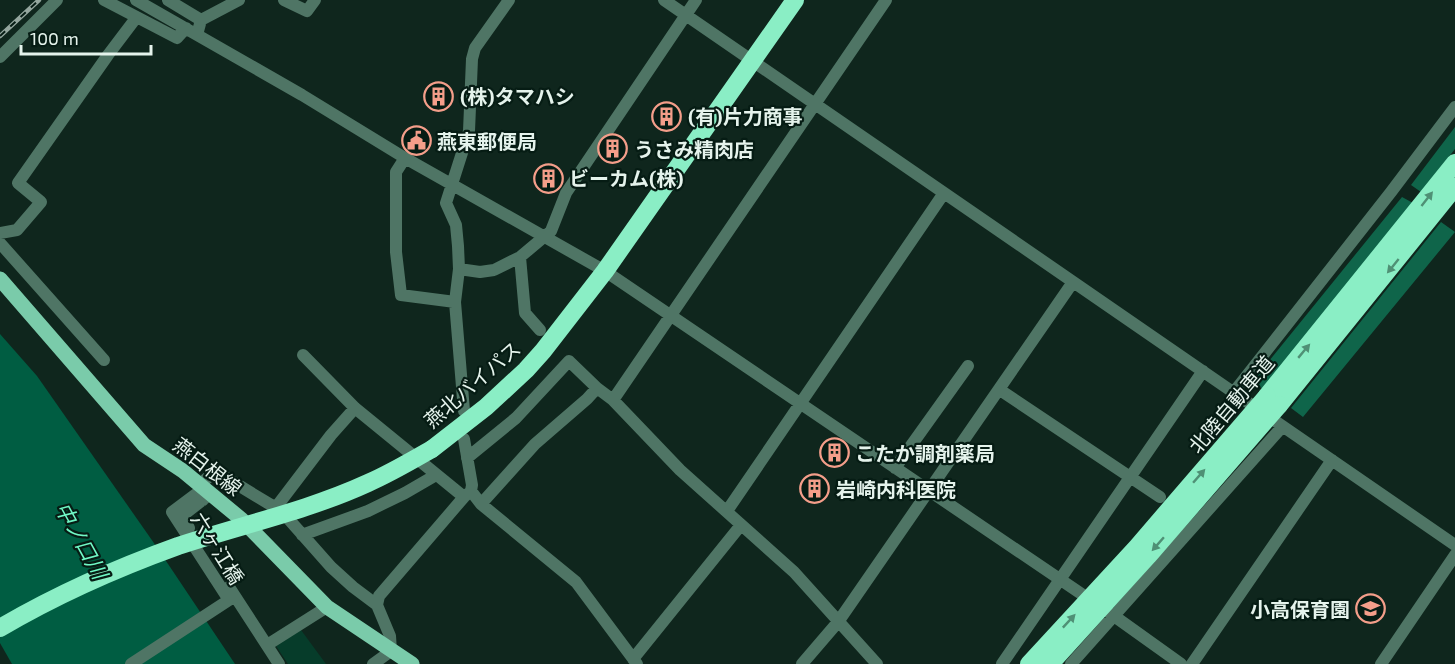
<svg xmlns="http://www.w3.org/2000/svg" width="1455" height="664" viewBox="0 0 1455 664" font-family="'Exo 2','Noto Sans JP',sans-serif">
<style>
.green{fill:#063c2a}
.forest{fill:#0f654a}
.water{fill:#005d42}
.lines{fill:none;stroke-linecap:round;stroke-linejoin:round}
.minor{stroke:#4f7565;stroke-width:12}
.major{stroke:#7acbaa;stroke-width:15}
.highway{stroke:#8aeec5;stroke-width:18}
.rail-casing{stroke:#94a69e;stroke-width:4.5}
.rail{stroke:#061c14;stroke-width:2;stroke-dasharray:7;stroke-linecap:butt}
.highway-bridge{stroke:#8aeec5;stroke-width:18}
.oneway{fill:#4f9075}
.labels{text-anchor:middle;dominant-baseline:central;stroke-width:4.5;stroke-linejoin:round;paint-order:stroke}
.poi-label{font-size:20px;font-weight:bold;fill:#e5f3ec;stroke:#061c14;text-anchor:start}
.street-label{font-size:20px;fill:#e5f3ec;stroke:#061c14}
.water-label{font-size:21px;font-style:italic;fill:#70f9c6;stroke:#061c14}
</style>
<rect width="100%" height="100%" fill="#0f261d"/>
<path class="green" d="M301,630l25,34h-38l-12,-18z"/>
<path class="forest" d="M1455,127v22l-34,43 -10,-7z
M1402,197l11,6 -150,186 -11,-7z
M1441,222l14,10 -152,185 -12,-9z"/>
<path class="water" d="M0,334l37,42 119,170 79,118h-223l-12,-21z"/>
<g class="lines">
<path class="minor" d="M104,0l73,38 9,-10
M136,0l166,95 103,63 200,113 509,345 67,48
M168,0l33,20 -4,15
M284,0l23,11 8,-11
M664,0l791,545
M201,20l38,-20
M0,57l57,-57
M405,158l-9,14v80l5,43 54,7
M0,233l17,-3 24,-28 -23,-19 90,-128 28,-37
M0,243l104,117
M520,257l5,56 15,17
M459,269l21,3 14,-2 26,-13 31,-26 15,-38 130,-193
M303,355l52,53 109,89
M1000,390l160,107
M1234,392l157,-200 64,-85
M613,400l273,-400
M464,411l-9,-109 4,-33 -1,-23 -2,-21 -10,-22 23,-72 3,-72 3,-11 34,-48
M464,439l8,46 -1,6 10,13 95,78 61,82
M467,458l49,-40 53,-57 28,27 16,12 67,70 114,102 83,92
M895,468l73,-102
M200,484l11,-9 14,2 46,28 6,1 54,61 22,20 24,18 13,31 1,15 -18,13
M481,504l54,-60 52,-45 10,-11
M277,506l54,-71 24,-27
M727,511l217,-318
M189,528l-7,-12 27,-21
M302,535l66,-24 37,-18 31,-18
M229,587l50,77
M377,605l2,-9 85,-99 6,-5
M267,645l60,-38
M633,659l108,-134
M131,664l98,-64 -57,-88 24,-18 7,6
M802,664l36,-42 235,-340
M1002,664l201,-293
M1071,664l211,-237
M1192,664l140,-204
M1381,664l74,-109"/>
<path class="major" d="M0,279l144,166 39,26 58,48 86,88 85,57"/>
<path class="highway" d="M1267,396l188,-233
M1279,405l176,-218
M432,449l54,-42 40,-37 17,-19 62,-80 190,-271"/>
<defs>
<path id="rail" d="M0,36l39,-36"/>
</defs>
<use href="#rail" class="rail-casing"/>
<use href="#rail" class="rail"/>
<path class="highway-bridge" d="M0,628c56,-33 117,-60 178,-82 63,-21 129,-35 190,-63 23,-10 43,-22 64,-34
M1029,664l108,-117 130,-151
M1050,664l98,-108 131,-151"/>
</g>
<defs><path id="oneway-solid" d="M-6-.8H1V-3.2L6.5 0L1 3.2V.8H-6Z" transform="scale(1.5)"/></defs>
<g class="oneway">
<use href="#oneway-solid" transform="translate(1427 199) rotate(-52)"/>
<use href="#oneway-solid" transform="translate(1393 266) rotate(129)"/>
<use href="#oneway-solid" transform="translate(1304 351) rotate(-50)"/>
<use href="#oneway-solid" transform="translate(1199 476) rotate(-49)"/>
<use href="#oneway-solid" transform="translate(1158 544) rotate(131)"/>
<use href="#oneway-solid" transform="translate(1069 621) rotate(-47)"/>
</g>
<defs>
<symbol id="building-ring" viewBox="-11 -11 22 22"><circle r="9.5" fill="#061c14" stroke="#f49e8a" stroke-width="1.5"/><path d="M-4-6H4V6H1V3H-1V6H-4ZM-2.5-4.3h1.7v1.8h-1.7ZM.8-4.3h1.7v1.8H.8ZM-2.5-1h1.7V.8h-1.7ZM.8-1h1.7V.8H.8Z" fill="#f49e8a"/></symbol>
<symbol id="civic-ring" viewBox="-11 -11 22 22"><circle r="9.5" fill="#061c14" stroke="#f49e8a" stroke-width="1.5"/><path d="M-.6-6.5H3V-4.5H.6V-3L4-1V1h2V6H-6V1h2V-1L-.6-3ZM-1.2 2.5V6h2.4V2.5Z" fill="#f49e8a"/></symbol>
<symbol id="school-ring" viewBox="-11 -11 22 22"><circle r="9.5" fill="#061c14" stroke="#f49e8a" stroke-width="1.5"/><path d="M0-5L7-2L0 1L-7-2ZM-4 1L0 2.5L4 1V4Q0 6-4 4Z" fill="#f49e8a"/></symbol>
</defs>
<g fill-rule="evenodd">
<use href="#building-ring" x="422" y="80" width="33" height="33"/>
<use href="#building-ring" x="650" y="100" width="33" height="33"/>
<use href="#civic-ring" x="400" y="124" width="33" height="33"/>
<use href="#building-ring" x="596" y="132" width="33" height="33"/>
<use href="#building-ring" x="532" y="162" width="33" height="33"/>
<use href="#building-ring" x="818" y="436" width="33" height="33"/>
<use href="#building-ring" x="798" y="472" width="33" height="33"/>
<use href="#school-ring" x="1354" y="592" width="33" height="33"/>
</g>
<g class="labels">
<g class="poi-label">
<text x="460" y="96">(株)タマハシ</text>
<text x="688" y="116">(有)片力商事</text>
<text x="437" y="141">燕東郵便局</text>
<text x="634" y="149">うさみ精肉店</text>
<text x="569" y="178">ビーカム(株)</text>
<text x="855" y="453">こたか調剤薬局</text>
<text x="836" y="489">岩崎内科医院</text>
<text x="1350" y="609" text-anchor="end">小高保育園</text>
</g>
<g class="street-label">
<text transform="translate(472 384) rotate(-41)">燕北バイパス</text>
<text transform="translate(1231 404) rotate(-50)">北陸自動車道</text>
<text transform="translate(208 466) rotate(38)">燕白根線</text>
<text transform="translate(218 548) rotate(58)">六ヶ江橋</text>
</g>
<g class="water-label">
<text transform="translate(82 540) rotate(61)">中ノ口川</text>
</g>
</g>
<path d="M21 45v9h130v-9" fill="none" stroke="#e5f3ec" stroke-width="3"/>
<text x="30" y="45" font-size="18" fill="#e5f3ec" stroke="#061c14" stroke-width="4.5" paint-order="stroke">100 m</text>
</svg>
